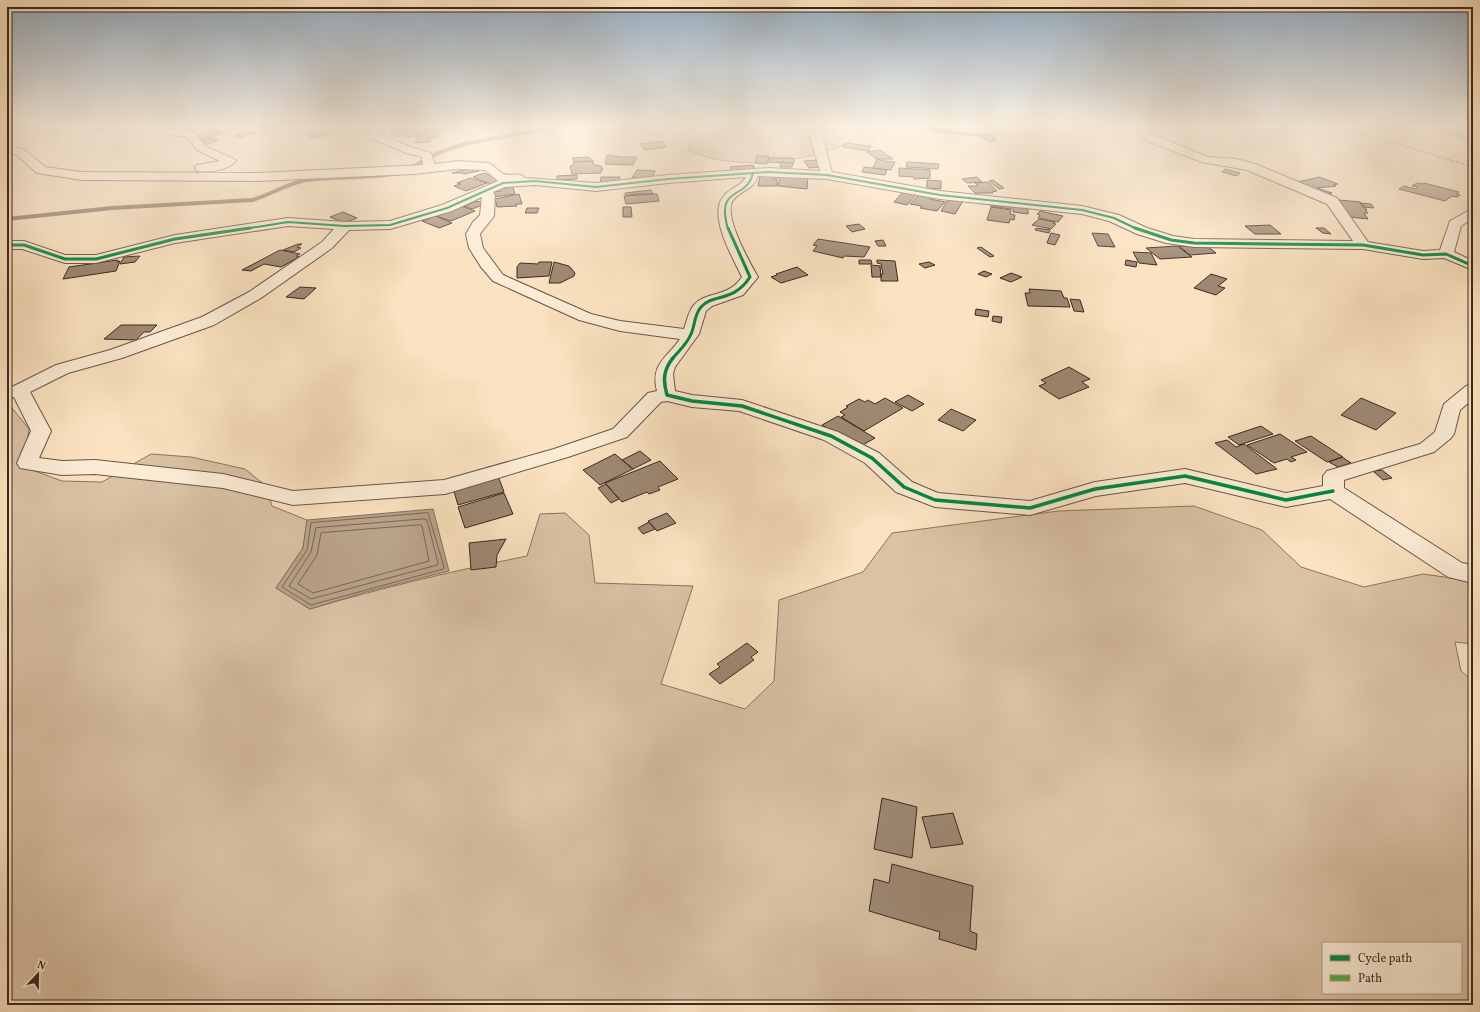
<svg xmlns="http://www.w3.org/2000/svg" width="1480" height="1012" viewBox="0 0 1480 1012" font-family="Vollkorn,serif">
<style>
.green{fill:#dac2a5;stroke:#8a7563;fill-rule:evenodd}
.water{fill:#b9a38a;stroke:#867260}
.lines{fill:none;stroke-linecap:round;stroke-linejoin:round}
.shore{stroke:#7a6656;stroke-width:1}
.stream{stroke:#867260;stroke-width:4}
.river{fill:#b9a38a;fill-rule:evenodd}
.building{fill:#9e8974;stroke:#3a2821}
.minor-casing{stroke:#6a5649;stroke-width:2}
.minor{fill:#fcecd6;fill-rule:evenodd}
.quiet{stroke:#55aa43;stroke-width:1.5;stroke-dasharray:3.5 1.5;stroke-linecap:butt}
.cycleway-far2-casing{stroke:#fcecd6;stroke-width:3.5}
.cycleway-far1-casing{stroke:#fcecd6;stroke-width:5}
.cycleway-casing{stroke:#fcecd6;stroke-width:6}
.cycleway-far2{stroke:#00873e;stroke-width:2}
.cycleway-far1{stroke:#00873e;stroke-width:3}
.cycleway{stroke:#00873e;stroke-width:3.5}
</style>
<rect width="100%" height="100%" fill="#fbe2c0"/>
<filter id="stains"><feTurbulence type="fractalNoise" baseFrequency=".005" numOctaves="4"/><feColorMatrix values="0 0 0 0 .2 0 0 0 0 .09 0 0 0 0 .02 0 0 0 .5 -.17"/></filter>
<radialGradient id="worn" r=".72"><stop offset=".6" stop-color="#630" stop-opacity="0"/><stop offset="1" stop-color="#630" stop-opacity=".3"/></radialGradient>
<path class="green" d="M854,126l4,4c-3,12 -13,15 -23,18 -40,16 -107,22 -147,2l2,-6 27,-17z
M7,408h5l17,21 -5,38 38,14 40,1 49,-28 40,3 54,12 21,17 6,20 35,14 -4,28 -27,40 34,21c71,-21 143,-38 217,-53l13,-42 25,-1 24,22 6,48 98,3 -32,98 84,25 29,-28 5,-81 84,-28 29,-39 166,-22 136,-5 68,24 39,37 63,20 59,-13 50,7v63l-18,-2 6,29 12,10v324h-1466zM1323,943h138v50h-138z"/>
<path class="water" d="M433,509l16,62 -83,21 -56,17 -34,-21 27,-40 4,-28z"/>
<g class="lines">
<path class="shore" d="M428,513l16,54 -1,2 -132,36 -29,-18 25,-37 4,-27z
M424,519l3,1 11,43 -1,2 -126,34 -22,-13 22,-34 5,-24z
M420,525l2,1 7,35 -116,32 -15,-9 19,-29 4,-22z"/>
<path class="stream" d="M409,169l29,-16 26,-9 97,-18
M7,219l105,-11 140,-8c19,-5 35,-17 55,-20 30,-4 61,-1 92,-7"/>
<path class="river" d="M1431,126h36l6,2v14l-40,-11z"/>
</g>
<path class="building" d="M99,126h8l3,2 -10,2 -9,-2z
M192,126h5l5,2 -11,3 -6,-3z
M865,126h26l-11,4z
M931,126l14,5 49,4 1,6 -5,1 -11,-6 -41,-4 -13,-5z
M334,128l2,3 -5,1 2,1 -5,2 -18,3 -4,-5z
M383,128h15l-5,3h-12z
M422,129l-4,7h-28l4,-6z
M429,129h9l-2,3h4l-3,6h-6l-2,4 -14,1 7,-13z
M217,130l9,2 -26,9 -4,-2 4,-1 -5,-2z
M249,131l6,2 -18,5 -3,-2 6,-1 -3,-1z
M214,138l4,3 -16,4 -4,-3z
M662,141l5,6 -23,3 -4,-6z
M846,143l25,3 -3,5 -6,-1 -19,-3z
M880,150l13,9h-16l-10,-7z
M607,155l14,2h16l-4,8 -28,-1z
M757,156h12l-2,8 -12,-1z
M588,157l5,4 -19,1 -2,-4z
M770,158h20l4,1v4l-25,-1z
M877,159l8,2 10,1 -4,8 -18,-2z
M817,160l5,7 -13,1 -5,-7z
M593,161l1,4 7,1 2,4 -3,1 1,2 -29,1 -2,-8 4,-1 -1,-3z
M781,162l12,1 -1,4h-12z
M907,162l32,2 -1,5 -32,-2z
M753,165l2,5 -23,2 -2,-5z
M864,167l23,3 -2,5 -23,-3z
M474,168l5,3 -15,3 -3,-1h-9z
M899,168l31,2v8l-16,1v-2l-15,-1z
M1225,169l15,4 -3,3 -15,-4z
M637,170l18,1 -4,8 -19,-1z
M484,173l16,7 -10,4 -17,-7z
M777,174l31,2 -1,13 -29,-3 2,-8h-3z
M577,175v4l-20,1v-4z
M760,175l15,1 -1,3h3v7h-19z
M601,177h19l-1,6 -19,1z
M977,177l5,5 -15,1 -5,-4z
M1319,177l19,7 -5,1 3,1 -19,2 15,5 -9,2 -29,-12z
M470,178l17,5 -21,8 -12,-5 7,-2 -4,-1z
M927,180l14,1v8l-14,-1z
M993,180l11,8 -5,1 -10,-8z
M988,182l9,9 -5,1 1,1h-18l-7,-7h10l-3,-3z
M1417,183l5,1 2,-1 35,9 -3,2 4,1 -3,2 -5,-1 -7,5 -46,-12 5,-3 11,3 3,-2 -6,-1z
M513,187l2,7 -22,3 -1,-5 9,-1 -1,-2z
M651,190l2,4 -27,2 -1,-3z
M903,192l14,2 -10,11 -13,-3z
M519,194l3,10h-6l1,2 -20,1 -2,-8z
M635,194h22l2,7 -33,3 -2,-8z
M919,195l13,2 -2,2 15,3 -8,9 -17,-3 2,-2 -12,-2z
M954,200l9,1 -8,13 -14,-3 6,-10z
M1339,200l21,2 7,8h-2l3,3h-4l4,6 -18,-2z
M477,201l8,3 -13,5 -8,-3z
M992,203l20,3 -1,3 -21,-3z
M1360,203l11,1 3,4 -11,-1z
M461,206l14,5 -24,10 -15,-5z
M1013,206l15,2v6l-15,-2z
M623,207h8l1,10h-9z
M991,207l20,3 -1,4 5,1 -1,5 -4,-1 -1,4 -22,-3z
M527,208h12l-2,5h-12z
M1040,211l9,2 14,3 -5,6 -20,-4 2,-3 -3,-1z
M343,212l14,6 -13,5 -14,-6z
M436,216l16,7 -13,5 -17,-7z
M1039,219l16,3 -2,1 3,1 -5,5 -19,-4z
M859,224l6,5 -13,3 -6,-6z
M1270,225l11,9h-26l-10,-8z
M1036,228l14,2 -1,3 -14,-3z
M1316,228h8l7,6 -8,-1z
M1051,233l9,2 -5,10 -8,-2z
M1092,233l16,1 7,13 -17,-1z
M818,239l52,8 -6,10 -20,-1 -1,2 -30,-7 4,-5 -4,-1z
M883,240l3,6h-8l-3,-5z
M298,244h4l-5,3 4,1 -7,4 -11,-2z
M1200,245l7,1 9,7 -26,2 -11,-9z
M1177,246l15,11 -32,2 -14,-11z
M981,247l13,9 -4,1 -13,-9z
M280,250l20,4 -4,2 3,1 -18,10 -17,-3 -13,7 -9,-1z
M1133,252l18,1 6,12 -18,-2z
M140,256l-5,6 -15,2 4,-7z
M118,260l-1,2 3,-1 -4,10 -53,8 6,-12z
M859,260h12l1,4h-13z
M877,260l18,1 3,20h-17v-7h2l-2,-10 -4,-1z
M1126,260l11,2 -1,5 -11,-2z
M539,262h13l-3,14 -32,2v-11l3,-4 18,1z
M554,262l15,4 6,7 -1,3 -14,7h-11z
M929,262l6,3 -10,3 -6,-4z
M871,265l9,1 1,11h-9z
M797,267l11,8 -27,8 -10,-6 6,-2 -1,-1z
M984,271l8,3 -6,3 -8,-3z
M1011,273l11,4 -11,5 -11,-4z
M1211,274l16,5 -9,7 7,2 -9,7 -22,-7z
M300,287l16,1 -12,11 -18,-2z
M1029,289l32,2 3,7h3l3,9 -42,-1 -3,-13h5z
M1070,299l10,1 4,12 -10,-1z
M976,309l13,2 -1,6 -13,-2z
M993,316l9,1 -1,6 -9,-2z
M121,325h36l-7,7h-6l-8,8 -32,-1z
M1069,367l21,12 -8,3 7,5 -30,12 -20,-13 7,-3 -5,-3z
M908,395l16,9 -12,7 -17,-9z
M885,398l18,10 -39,23 -23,-14 4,-2 -5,-3 8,-5 -2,-1 13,-7 6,3 3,-2 7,4z
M1361,398l35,15 -20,17 -35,-15z
M951,409l25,11 -13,11 -25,-11z
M838,416l37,22 -16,9 -37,-22z
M1261,426l12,8 -34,11 -11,-8z
M1280,434l27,18 -16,5 5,3 -5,2 -4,-3 -13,4 -27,-18z
M1311,436l32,21 -16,5 -32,-21z
M1227,440l9,7 8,-3 33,25 -21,5 -41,-31z
M640,451l11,9 -18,9 -11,-9z
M615,454l18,15 -33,16 -17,-15z
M1342,457l9,6 -13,4 -9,-5z
M660,461l18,18 -20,8 2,3 -11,4 -2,-2 -25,10 -17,-19z
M1382,470l10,8 -9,2 -10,-9z
M498,476l6,16 -46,13 -5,-17z
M606,484l13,15 -8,4 -13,-15z
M504,493l9,21 -48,14 -7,-21z
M667,513l9,10 -19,8 -9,-10z
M649,522l6,7 -12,5 -5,-6z
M506,539l-9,16 -1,12 -25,3 -2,-27z
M747,643l11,9 -7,5 3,3 -34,24 -11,-10 11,-7 -3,-3z
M882,798l35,9 -5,51 -38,-9z
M953,813l10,31 -32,4 -9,-31z
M892,864l81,22 -3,45 7,3 -1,16 -37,-11 1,-7 -71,-21 5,-32 15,4z"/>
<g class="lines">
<defs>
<path id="minor" d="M30,126l-1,2 -22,5v-6z
M153,126h15l7,4 19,2 11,14 29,13 2,2c-7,9 -28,12 -39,10l-2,-3 2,-3 23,-4 -23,-11 -10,-13 -18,-2z
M353,126h19l9,3 1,2 -2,4 34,13 17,5 4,11 23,-3 30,2c7,2 10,9 16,11 7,3 16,-3 21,4l71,5 72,-8 101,-7 51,3 -10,-35 9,-10h11l-8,10 10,36 108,19 142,15 37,9 28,13 26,8 21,3 159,2 -26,-37 -80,-34 -45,-8 -45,-17 -14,-7 -4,-5v-7h10l2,8 57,23 28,2 19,5 82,34 31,44 55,9 17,-1 10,-29 23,-13v10l-12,8 -7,26 19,9v9l-29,-12 -21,1 -60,-10 -169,-2 -28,-4 -29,-9 -28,-13 -27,-7 -142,-15 -113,-20 -69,-3c-4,13 -16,14 -24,23 -13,14 16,64 24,78l-15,18 -31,11 -6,5 -7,23 -24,33 -2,7 2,17 17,4 50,5 96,32 41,21 33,29 26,11 92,8 65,-19 90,-13 101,24 37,-7v-10l4,-5 93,-27 15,-12 9,-28 22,-18 7,-2v15l-13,11 -6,24 -3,4 -17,14 -90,28v8l118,75 11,2v18l-25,-6 -118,-78 -44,8 -101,-24 -89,13 -66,19 -95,-8 -39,-15 -31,-29 -41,-23 -85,-29 -47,-4 -25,-6 -6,1 -34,35 -59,20 -123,37 -152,11 -70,-17 -128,-14 -33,1 -42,-7 -3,-5 14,-32 -17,-34 -7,2v-12l7,-1 42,-21 54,-15 92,-33 47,-25 73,-50 12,-13 -46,-3 -113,17 -79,20h-31l-43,-14h-15v-8h17l41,14h31l79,-20 113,-17 57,4 45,-1 52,-16 56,-24 -13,-11 -27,-1 -44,5 -156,7 -176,-1 -45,-7 -20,-18 -10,-3v-6l18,4 20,17 37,5 176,1 165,-8 -1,-8 -16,-4 -36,-15 -2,-2 3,-3zM746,177c-5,10 -17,11 -23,20 -15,19 10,61 19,80 -14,21 -36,14 -48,28 -6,7 -7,16 -10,24l-64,-8 -29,-7 -88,-39 -20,-27 -3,-14 14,-18 1,-21 -2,-3 12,-5 30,-2 61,6 72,-8zM482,197l-2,18 -7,7 -7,12 3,14 12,19 12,14 86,39 41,11 60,8c-13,19 -30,25 -23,52l-9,2 -35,36 -59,20 -110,31 -151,11 -70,-17 -128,-14 -33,1 -23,-3 12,-27 -21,-39 38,-19 54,-15 92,-33 47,-27 71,-50 17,-18 41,-1 62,-18z"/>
</defs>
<use href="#minor" class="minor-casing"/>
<use href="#minor" class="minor"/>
<path class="quiet" d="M1326,126l58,14 89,27
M1439,126l9,5 25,6"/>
<defs>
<path id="cycleway-far2" d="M244,229l44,-7 57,4 45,-1 57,-17 56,-25 32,-2 61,6 72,-8 101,-7 58,3 113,20 142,15 32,8 23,11
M728,229c-13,-45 19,-28 25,-56"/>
<path id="cycleway-far1" d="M1135,228l36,12 23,3 169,2 60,10 23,-1 27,12
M7,245h17l41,14h31l79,-20 75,-11
M672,359c7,-8 15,-15 19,-25 4,-8 3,-19 10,-27 12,-14 32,-4 49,-30l-22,-49"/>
<path id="cycleway" d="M673,358c-10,12 -10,23 -6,37l25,6 50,5 89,30 41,22 32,29 31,13 95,8 65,-19 90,-13 101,24 47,-9"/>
</defs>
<use href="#cycleway-far2" class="cycleway-far2-casing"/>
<use href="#cycleway-far1" class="cycleway-far1-casing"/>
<use href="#cycleway" class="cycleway-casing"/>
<use href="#cycleway-far2" class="cycleway-far2"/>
<use href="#cycleway-far1" class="cycleway-far1"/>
<use href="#cycleway" class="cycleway"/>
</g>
<linearGradient id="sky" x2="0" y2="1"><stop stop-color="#95adc2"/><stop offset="0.47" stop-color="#fdf2e3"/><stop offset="1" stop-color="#fdf2e3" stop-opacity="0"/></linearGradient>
<rect width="1480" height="268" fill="url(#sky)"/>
<rect width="1480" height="1012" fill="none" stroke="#fbe2c0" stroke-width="24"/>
<rect x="8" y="8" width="1464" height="996" fill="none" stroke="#3a2821" stroke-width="2"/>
<rect x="12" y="12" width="1456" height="988" fill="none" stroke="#3a2821"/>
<rect x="1322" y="942" width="140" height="52" fill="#fcecd6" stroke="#ae9e8e"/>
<rect x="1330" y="955" width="20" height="6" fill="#00873e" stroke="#ae9e8e"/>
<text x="1358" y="962" font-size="12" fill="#3a2821">Cycle path</text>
<rect x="1330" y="975" width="20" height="6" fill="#55aa43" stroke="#ae9e8e"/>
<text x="1358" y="982" font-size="12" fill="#3a2821">Path</text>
<g transform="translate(38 974) rotate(22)" stroke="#fcecd6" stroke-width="3" paint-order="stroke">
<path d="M0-3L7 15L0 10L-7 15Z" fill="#3a2821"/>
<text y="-6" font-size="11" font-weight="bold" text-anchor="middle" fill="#3a2821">N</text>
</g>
<rect width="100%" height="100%" filter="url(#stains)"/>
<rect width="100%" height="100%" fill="url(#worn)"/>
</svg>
